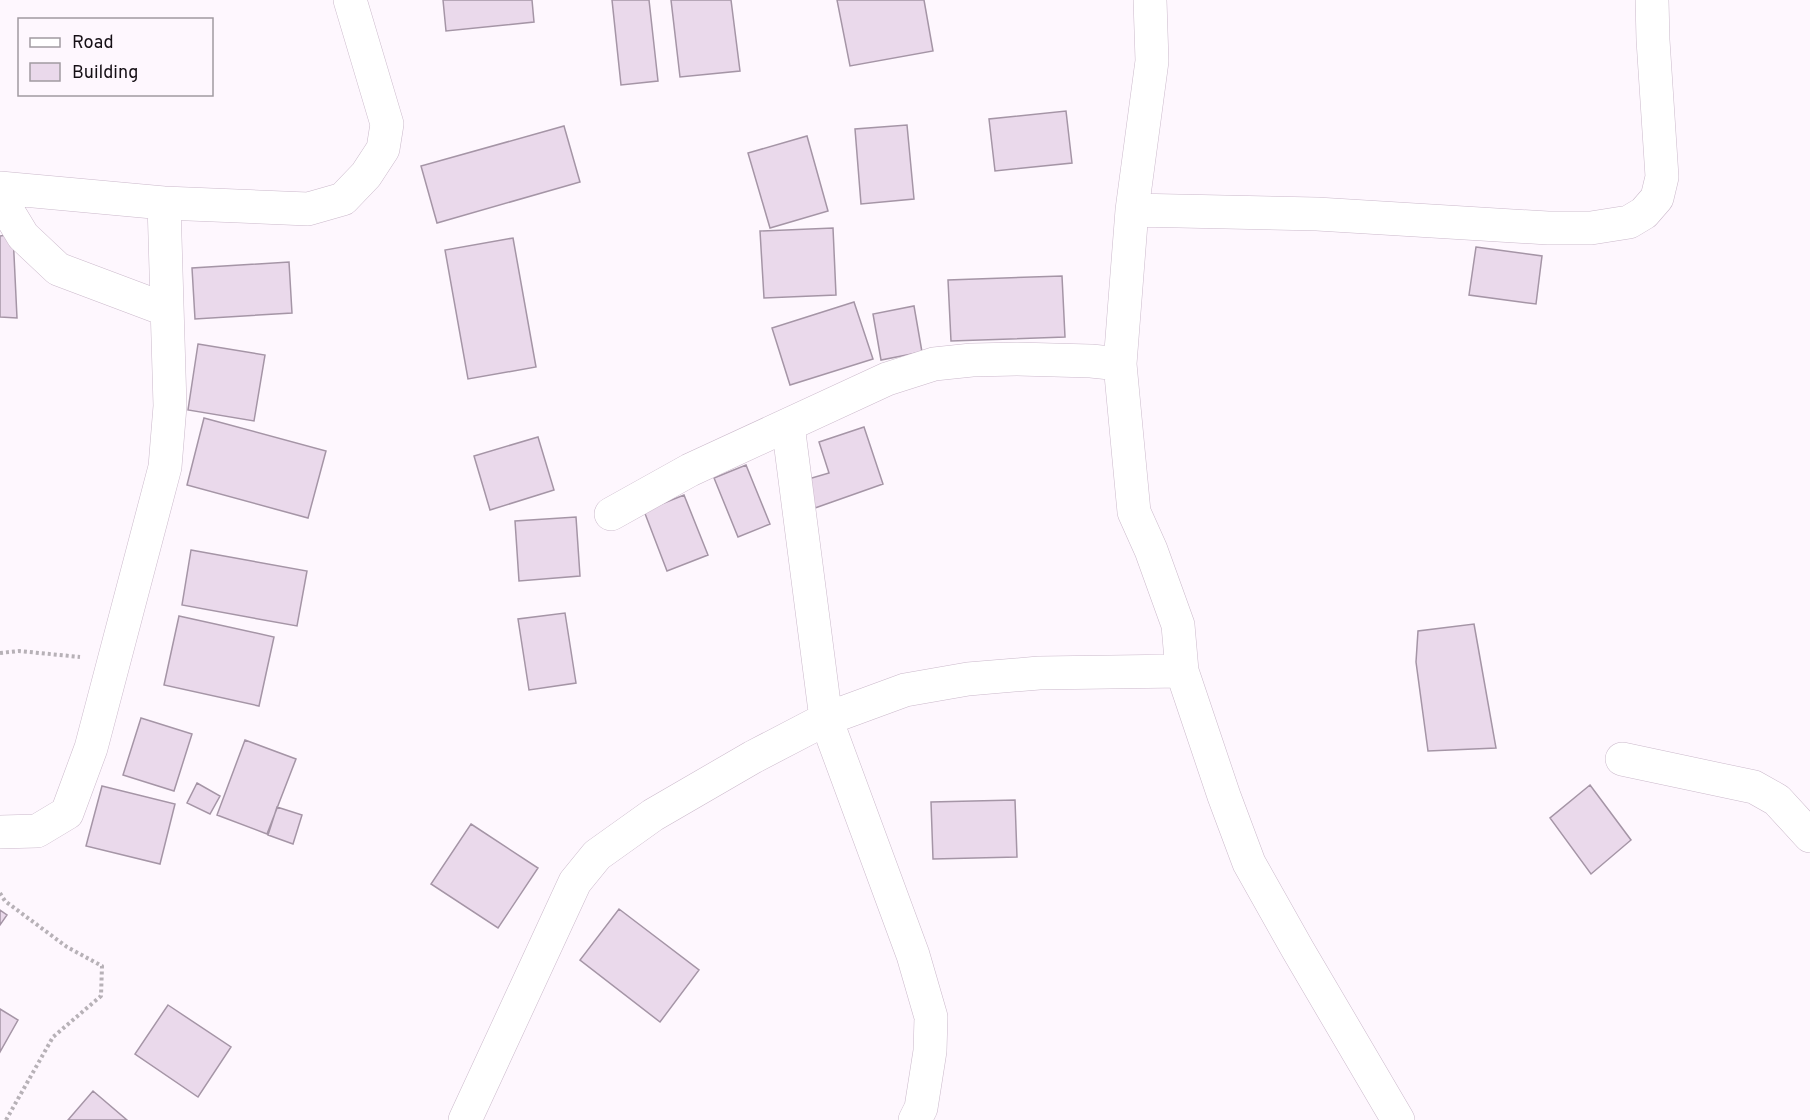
<svg xmlns="http://www.w3.org/2000/svg" width="1810" height="1120" viewBox="0 0 1810 1120" font-family="Overpass,sans-serif">
<style>
.building{fill:#ead9eb;stroke:#a595a6;stroke-width:1.5}
.lines{fill:none;stroke-linecap:round;stroke-linejoin:round}
.minor-casing{stroke:#cbb9cb;stroke-width:34}
.path{stroke:#b7b1b7;stroke-width:4;stroke-dasharray:3 3;stroke-linecap:butt}
.minor{stroke:#fff;stroke-width:33}
</style>
<rect width="100%" height="100%" fill="#fef7fe"/>
<path class="building" d="M443,0h89l2,22 -88,9z
M612,0h37l9,81 -37,4z
M671,0h60l9,71 -60,6z
M837,0h87l9,51 -83,15z
M1066,111l6,52 -77,8 -6,-52z
M907,125l7,74 -53,5 -6,-75z
M564,126l16,56 -143,41 -16,-57z
M807,136l21,75 -58,17 -22,-75z
M833,228l3,67 -72,3 -4,-67z
M13,234l4,84 -17,-1v-81z
M513,238l23,129 -68,12 -23,-129z
M1476,247l66,9 -6,48 -67,-9z
M289,262l3,51 -97,6 -3,-51z
M1062,276l3,61 -114,4 -3,-61z
M854,302l19,57 -83,26 -18,-57z
M914,306l8,46 -41,8 -8,-46z
M198,344l67,11 -11,66 -66,-11z
M204,418l122,33 -18,67 -121,-33z
M864,427l19,57 -68,24 -10,-28 24,-7 -10,-31z
M538,437l16,53 -64,20 -16,-54z
M746,465l24,59 -32,13 -24,-59z
M684,495l24,60 -41,16 -23,-60z
M576,517l4,59 -61,5 -4,-60z
M191,550l116,21 -10,55 -115,-21z
M565,613l11,70 -47,7 -11,-71z
M179,616l95,21 -15,69 -95,-21z
M1474,624l22,124 -68,3 -12,-89 2,-31z
M141,718l51,16 -18,57 -51,-16z
M245,740l51,19 -29,75 -50,-19z
M197,783l23,13 -10,18 -23,-11z
M1590,785l41,55 -40,34 -41,-56z
M102,786l73,18 -15,60 -74,-18z
M1015,800l2,57 -84,2 -2,-57z
M277,807l25,8 -9,29 -25,-9z
M471,824l67,44 -40,60 -67,-44z
M619,909l80,61 -39,52 -80,-62z
M0,910l7,5 -7,10z
M168,1005l63,42 -33,50 -63,-43z
M0,1009l18,11 -18,32z
M93,1091l34,29h-59z"/>
<g class="lines">
<defs>
<path id="minor" d="M1150,0l2,61 -20,149 -12,154 14,148 17,38 27,75 4,46 42,125 25,67 49,87 100,170
M0,188l164,15 144,6 35,-10 23,-24 17,-26 4,-25 -37,-124
M0,198l23,38 35,33 109,41
M1132,210l185,4 231,14h43l38,-6 15,-9 13,-15 5,-21 -9,-137 -1,-40
M788,425l38,294 87,236 18,62 -1,34 -9,57 -6,12
M611,514l79,-44 197,-91 47,-15 38,-4 45,-1 74,2 29,3
M1622,759l132,28 23,13 33,36
M0,832l37,-1 30,-18 24,-65 74,-281 5,-61 -6,-203
M465,1120l110,-238 22,-27 56,-40 100,-58 73,-38 79,-29 63,-11 71,-6 143,-2"/>
</defs>
<use href="#minor" class="minor-casing"/>
<path class="path" d="M0,653l19,-2 61,6
M0,893l5,8 62,46 35,19 -1,30 -48,41 -47,83"/>
<use href="#minor" class="minor"/>
</g>
<rect x="18" y="18" width="195" height="78" fill="#fef7fe" stroke="#a19ba1" stroke-width="1.5"/>
<rect x="30" y="38" width="30" height="9" fill="#ffffff" stroke="#a19ba1" stroke-width="1.5"/>
<text x="72" y="48" font-size="18" fill="#161016">Road</text>
<rect x="30" y="63" width="30" height="18" fill="#ead9eb" stroke="#a19ba1" stroke-width="1.5"/>
<text x="72" y="78" font-size="18" fill="#161016">Building</text>
</svg>
